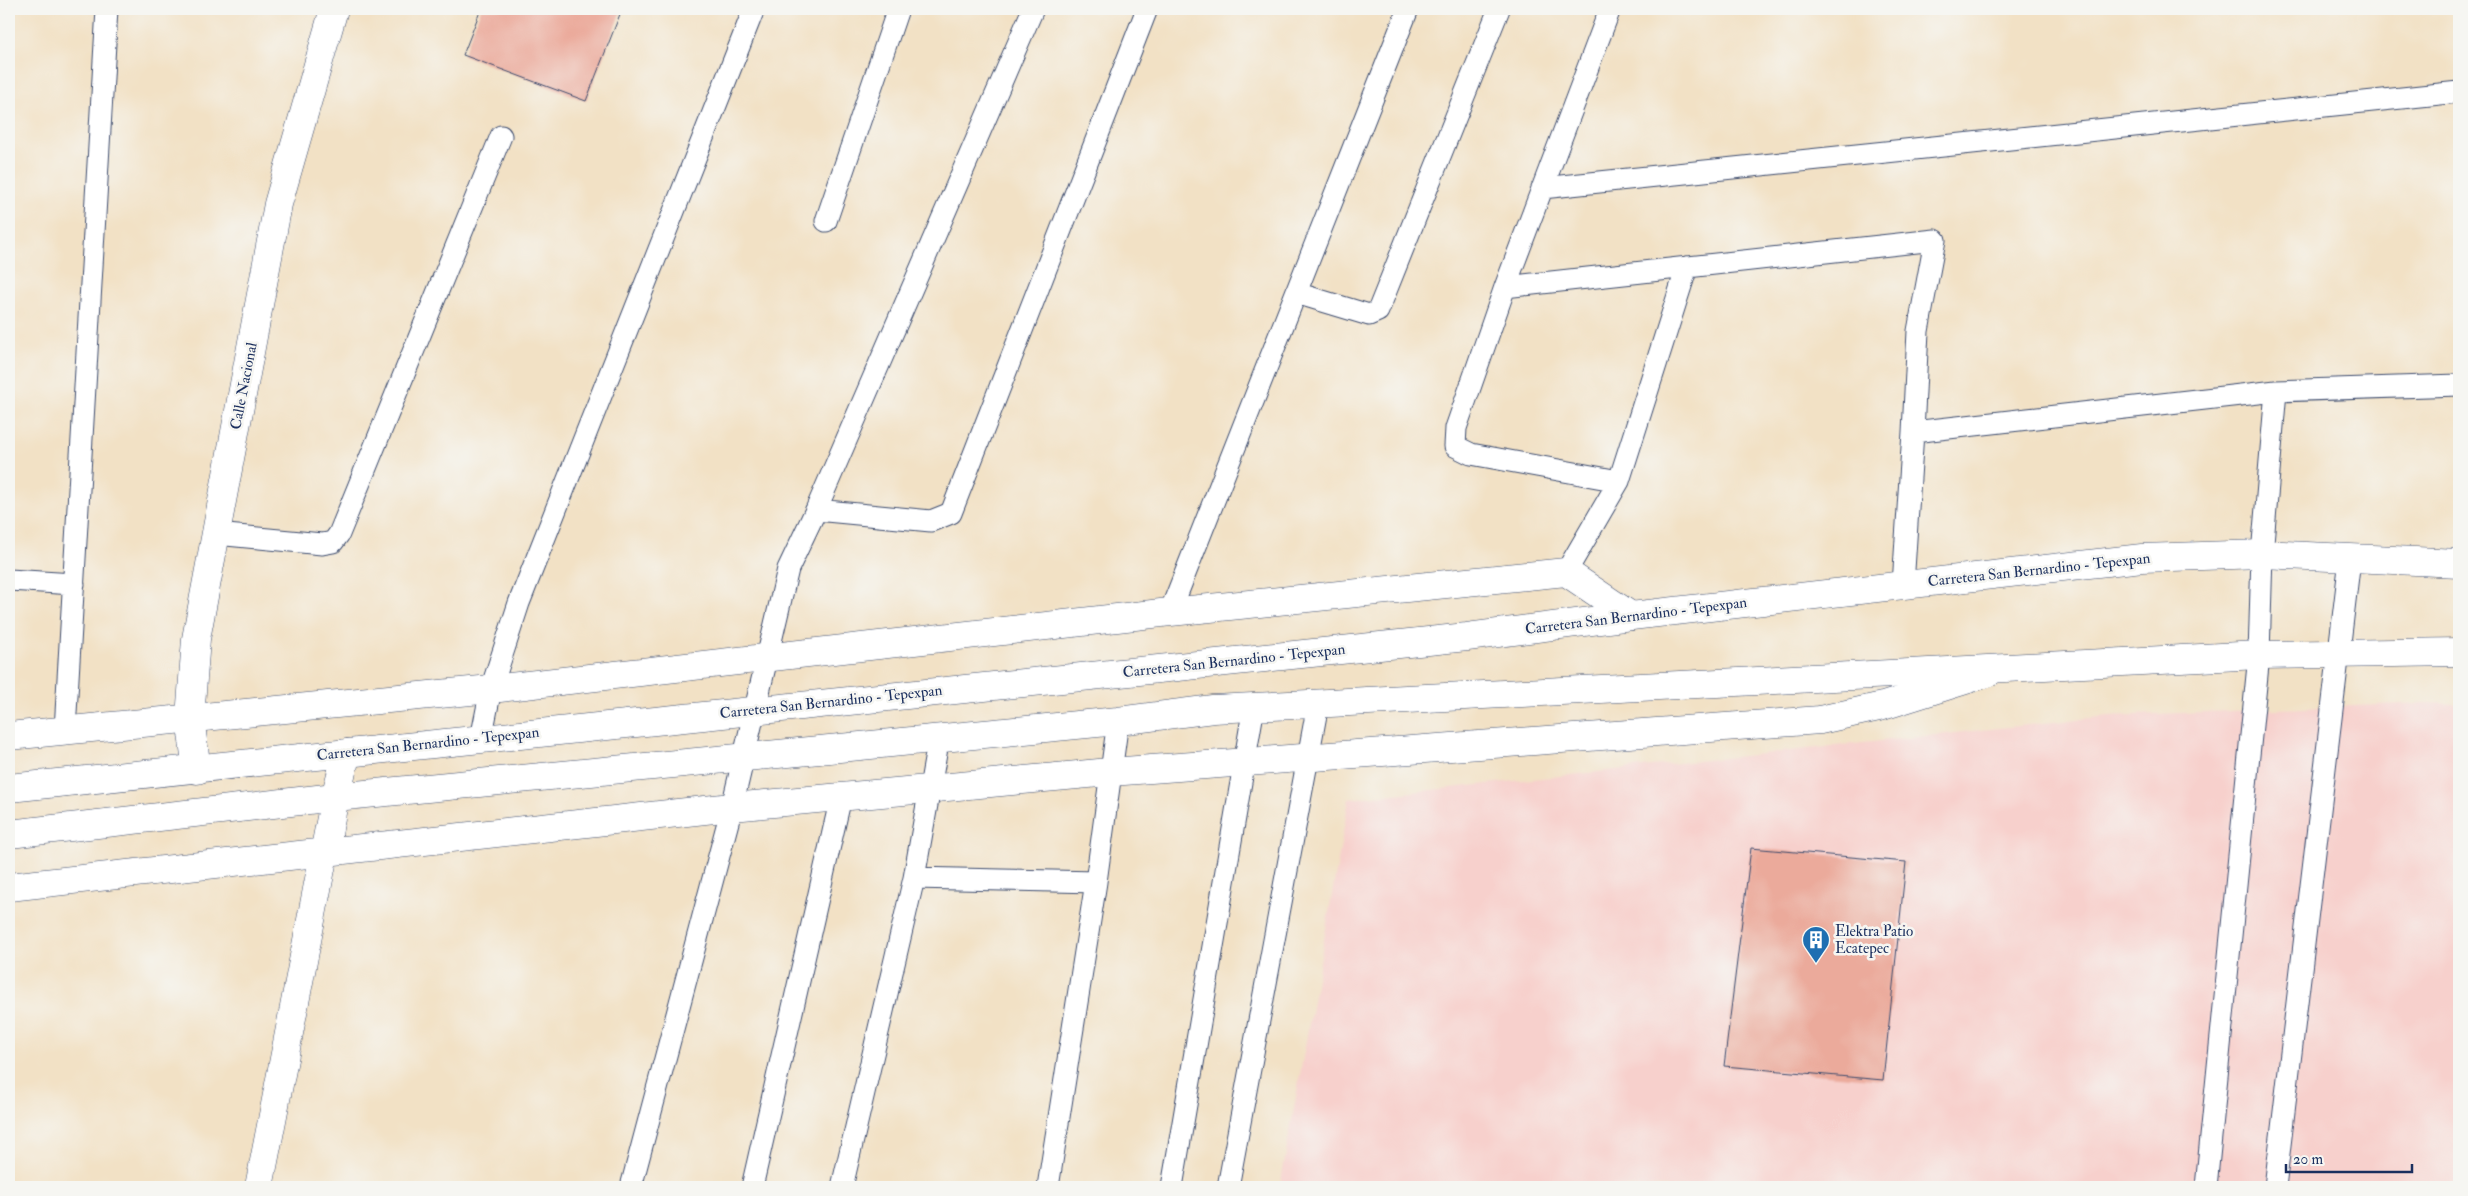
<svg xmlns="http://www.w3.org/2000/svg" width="2468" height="1196" viewBox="0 0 2468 1196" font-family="'IM FELL Double Pica',serif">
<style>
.built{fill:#f7d0cc}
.building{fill:#ebaa9b}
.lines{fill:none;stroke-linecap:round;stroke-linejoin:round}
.lane-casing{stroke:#3b4a6d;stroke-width:23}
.street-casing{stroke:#3b4a6d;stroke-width:29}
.secondary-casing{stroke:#3b4a6d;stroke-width:29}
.highway-casing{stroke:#3b4a6d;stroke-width:29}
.lane{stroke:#fff;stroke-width:21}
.street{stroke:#fff;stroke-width:28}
.secondary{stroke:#fff;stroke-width:28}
.highway{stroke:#fff;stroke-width:28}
.labels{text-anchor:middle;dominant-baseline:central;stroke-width:5;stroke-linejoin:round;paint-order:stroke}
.street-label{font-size:15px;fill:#1b2f5e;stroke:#f6f6f2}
.poi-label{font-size:15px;fill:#1b2f5e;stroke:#f6f6f2;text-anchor:start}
</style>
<rect width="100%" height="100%" fill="#f6f6f2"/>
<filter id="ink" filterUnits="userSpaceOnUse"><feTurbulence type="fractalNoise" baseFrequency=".02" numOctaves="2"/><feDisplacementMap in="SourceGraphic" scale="10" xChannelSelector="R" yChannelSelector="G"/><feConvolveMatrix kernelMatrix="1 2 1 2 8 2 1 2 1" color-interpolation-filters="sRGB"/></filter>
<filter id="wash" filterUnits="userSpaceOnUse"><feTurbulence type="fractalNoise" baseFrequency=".0096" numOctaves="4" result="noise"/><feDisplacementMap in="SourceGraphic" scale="20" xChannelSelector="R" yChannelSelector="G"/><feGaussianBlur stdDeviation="1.12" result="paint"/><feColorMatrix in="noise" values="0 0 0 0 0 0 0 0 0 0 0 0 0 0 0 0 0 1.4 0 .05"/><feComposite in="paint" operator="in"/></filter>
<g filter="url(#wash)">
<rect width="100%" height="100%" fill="#f2e1c5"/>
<path class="built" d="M2426,703l33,1v483h-1179l69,-388 760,-83z"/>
<g id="blocks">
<path class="building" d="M481,9h141l-36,92 -123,-46z
M1751,848l155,14 -23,218 -159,-14z"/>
</g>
</g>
<g filter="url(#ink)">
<use href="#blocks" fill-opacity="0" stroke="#3b4a6d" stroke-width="1"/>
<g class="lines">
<defs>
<path id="lane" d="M1610,9l-105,278 -49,141 -1,18 16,8 148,27
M1542,188l917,-96
M826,221l72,-212
M1505,287l430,-47 -17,91 -5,101 363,-41 183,-6
M1296,293l73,22 9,-4 121,-302
M816,510l115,11 20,-8 196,-504
M216,534l106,10 11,-2 6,-8 162,-398
M1566,572l53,-91 68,-214
M9,580l65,4
M1903,585l10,-153
M1170,612l238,-603
M65,730l42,-721
M481,739l10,-50 28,-86 235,-594
M914,878l25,-141
M631,1187l101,-380 56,-238 28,-59 217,-501
M752,1187l89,-390
M842,1187l72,-309 182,4
M1048,1187l48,-305 22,-161
M1172,1187l82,-481
M1228,1187l90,-483
M2206,1187l53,-532 3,-101 14,-163
M2275,1187l75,-628"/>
<path id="street" d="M9,736l482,-47 679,-77 396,-40 65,44
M9,887l723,-80 378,-35 710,-52 63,-14 105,-33
M259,1187l76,-390 12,-44"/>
<path id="secondary" d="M197,770l-7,-52 6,-79 82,-435 56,-195"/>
<path id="highway" d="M9,788l1458,-151 164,-21 511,-58 120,-4 197,9
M9,834l326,-37 783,-76 95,-12 1046,-54 200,-3"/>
</defs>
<use href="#lane" class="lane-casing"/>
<use href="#street" class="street-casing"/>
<use href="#secondary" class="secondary-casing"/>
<use href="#highway" class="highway-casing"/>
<use href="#lane" class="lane"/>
<use href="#street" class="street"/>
<use href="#secondary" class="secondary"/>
<use href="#highway" class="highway"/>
</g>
</g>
<defs>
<symbol id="building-pin" viewBox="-11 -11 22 30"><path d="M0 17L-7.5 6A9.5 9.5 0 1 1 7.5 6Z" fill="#1f6fb2" stroke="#f6f6f2"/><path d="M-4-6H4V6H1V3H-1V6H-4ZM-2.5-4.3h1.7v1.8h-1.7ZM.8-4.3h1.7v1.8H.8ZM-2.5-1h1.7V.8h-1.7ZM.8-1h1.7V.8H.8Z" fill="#fff"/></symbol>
</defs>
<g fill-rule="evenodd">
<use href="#building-pin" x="1800" y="924" width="32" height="43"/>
</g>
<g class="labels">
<g class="street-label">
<text transform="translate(244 386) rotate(-79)">Calle Nacional</text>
<text transform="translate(2039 570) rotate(-6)">Carretera San Bernardino - Tepexpan</text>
<text transform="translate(1636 616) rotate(-7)">Carretera San Bernardino - Tepexpan</text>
<text transform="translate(1234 661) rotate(-6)">Carretera San Bernardino - Tepexpan</text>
<text transform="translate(831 702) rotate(-6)">Carretera San Bernardino - Tepexpan</text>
<text transform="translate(428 744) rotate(-6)">Carretera San Bernardino - Tepexpan</text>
</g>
<g class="poi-label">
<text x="1835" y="931">Elektra Patio<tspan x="1835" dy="17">Ecatepec</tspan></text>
</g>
</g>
<rect width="2468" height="1196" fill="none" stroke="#f6f6f2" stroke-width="30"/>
<path d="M2286 1164v8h126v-8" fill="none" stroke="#1b2f5e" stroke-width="2.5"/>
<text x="2293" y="1164" font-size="15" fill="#1b2f5e" stroke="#f6f6f2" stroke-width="4" paint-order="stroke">20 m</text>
</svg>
